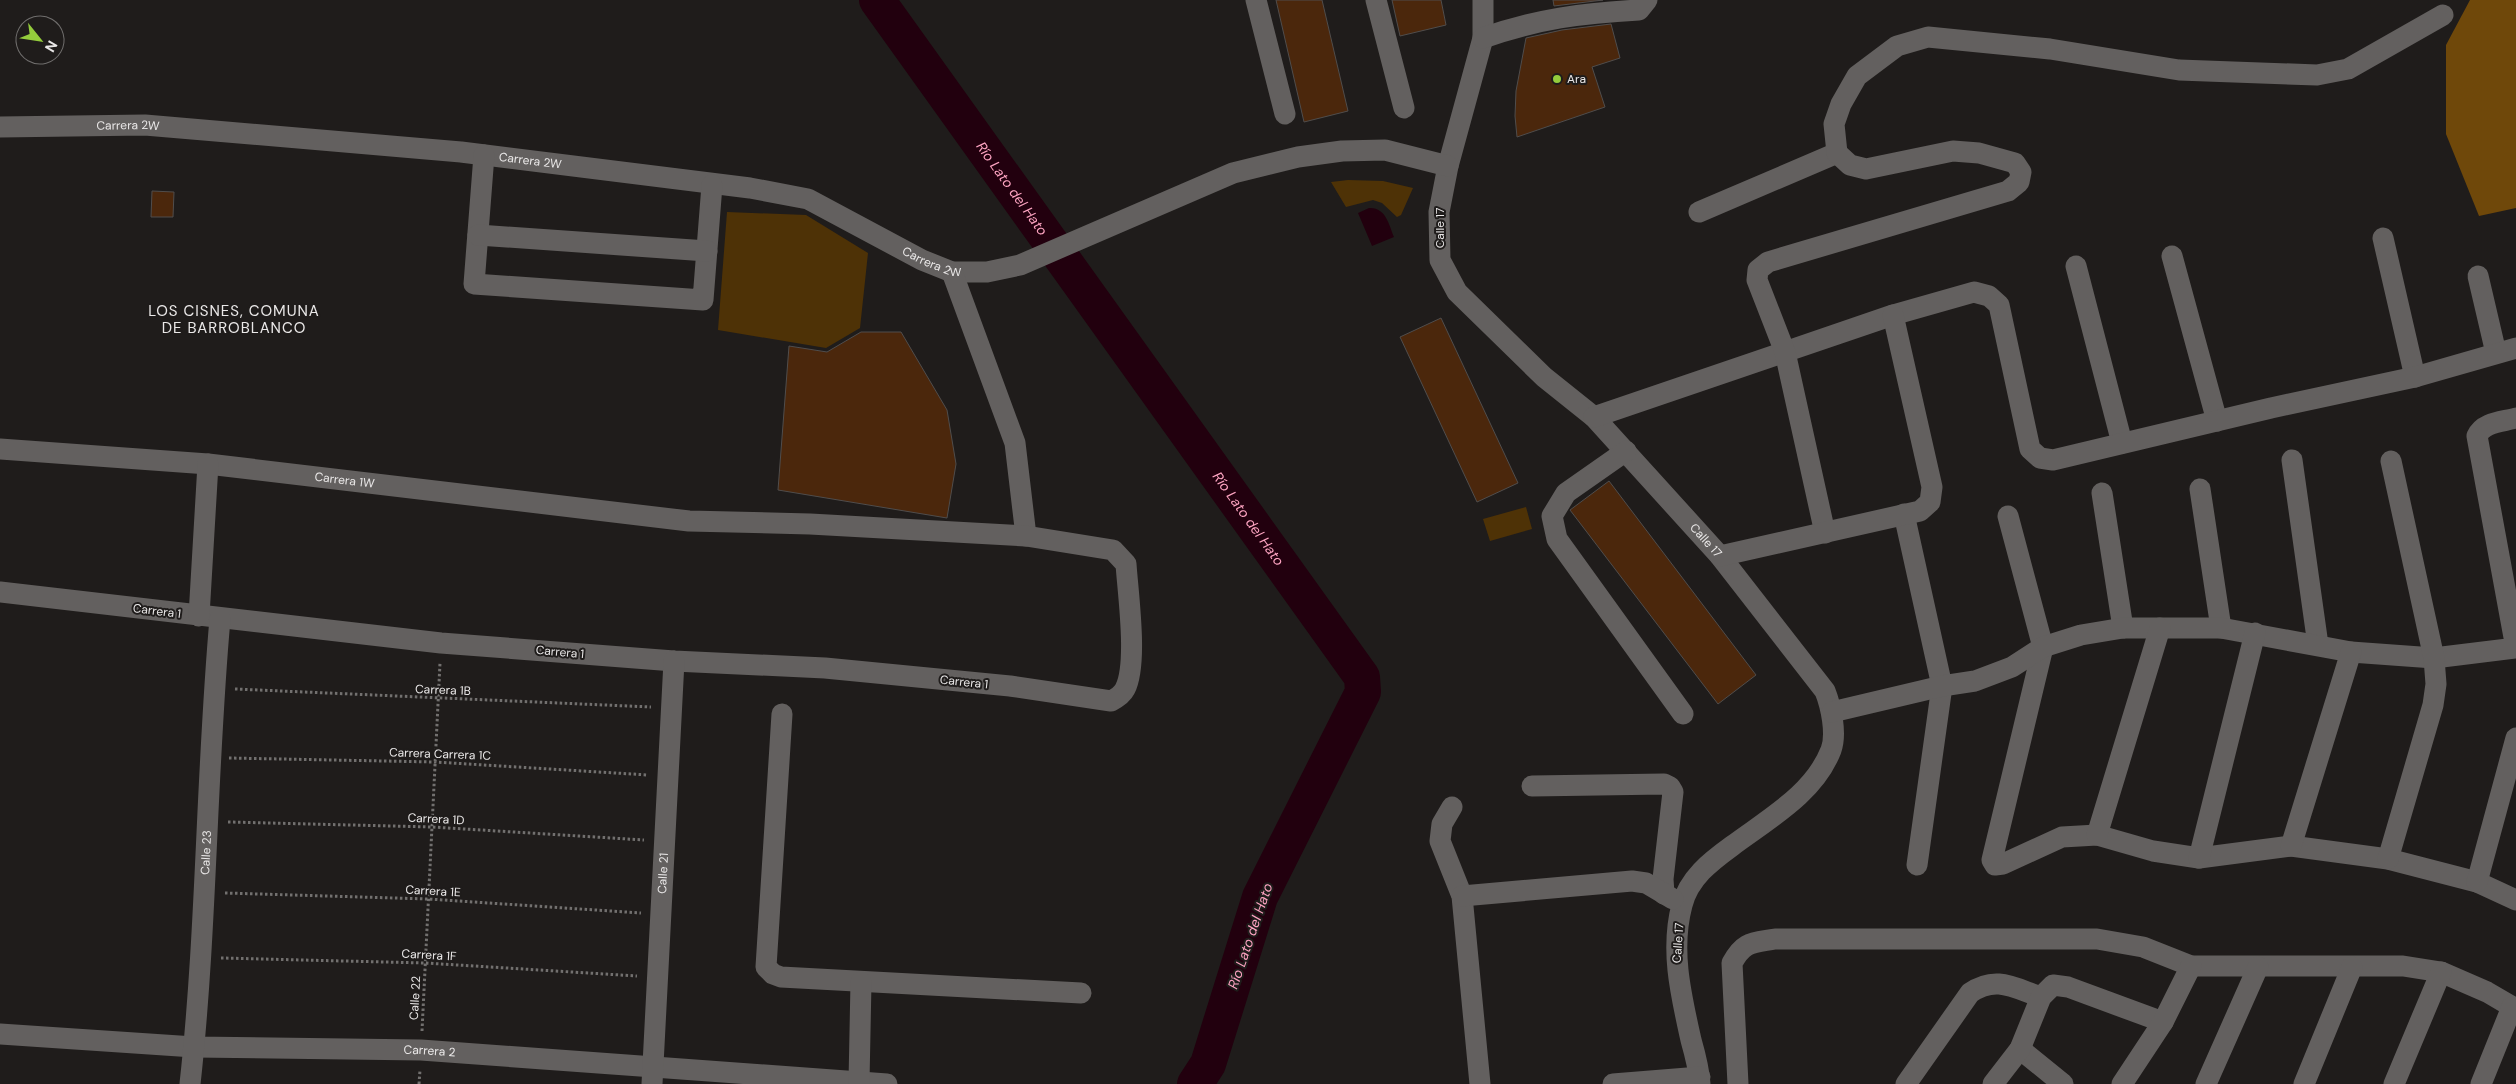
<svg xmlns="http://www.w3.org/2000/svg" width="2516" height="1084" viewBox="0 0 2516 1084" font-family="'DM Sans',sans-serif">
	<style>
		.green { fill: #4e3206 }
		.forest { fill: #6f480a }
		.water { fill: #22000e }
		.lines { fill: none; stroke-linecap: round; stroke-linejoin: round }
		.river { stroke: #22000e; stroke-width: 36 }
		.building { fill: #4b270c; stroke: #504d4c }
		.path { stroke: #72706f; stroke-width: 3; stroke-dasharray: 2.5 2.5; stroke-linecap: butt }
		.minor { stroke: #63605f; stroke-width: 21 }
		.poi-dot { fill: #94cc3c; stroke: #1f1c1b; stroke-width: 2 }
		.labels { text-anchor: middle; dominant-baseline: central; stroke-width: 4; stroke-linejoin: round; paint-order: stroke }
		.poi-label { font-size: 12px; fill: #eae8e8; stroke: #1f1c1b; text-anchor: start }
		.street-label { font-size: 12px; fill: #eae8e8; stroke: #1f1c1b }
		.water-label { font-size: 14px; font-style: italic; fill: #fea4c2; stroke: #1f1c1b }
		.quarter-label { font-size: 15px; letter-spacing: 1px; fill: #eae8e8; stroke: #1f1c1b }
	</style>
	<rect width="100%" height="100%" fill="#1f1c1b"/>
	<!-- green -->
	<path class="green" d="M1348,180l35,1 30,7 -12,27 -4,2 -15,-14 -9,-3 -27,7 -15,-25z
		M727,212l79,3 62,38 -8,75 -34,20 -108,-18z
		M1526,507l6,22 -42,12 -7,-22z"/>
	<!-- forest -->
	<path class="forest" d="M2470,0h46v208l-37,8 -33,-82v-89z"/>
	<!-- water -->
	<path class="water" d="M1369,208c17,-1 20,17 25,29l-22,9 -14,-33z"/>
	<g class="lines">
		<!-- river -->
		<path class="river" id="s1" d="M877,0l485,677 1,15 -103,205 -52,167 -13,20"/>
	</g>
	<!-- building -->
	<path class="building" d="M1276,0h46l26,111 -44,11z
		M1392,0h49l5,25 -46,11z
		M1553,0h50l-49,6z
		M1611,24l9,34 -28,9 13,40 -88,30 -2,-21 1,-25 10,-53 36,-8z
		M152,191l22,1 -1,25h-22z
		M1441,318l77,165 -41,19 -77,-165z
		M861,332h40l46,78 9,54 -9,54 -169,-28 11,-144 38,6z
		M1609,481l147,194 -38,29 -148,-194z"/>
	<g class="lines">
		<!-- path -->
		<path class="path" d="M235,689l416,18
			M229,758l206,4 213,13
			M228,822l204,5 212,13
			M225,893l203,6 213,14
			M221,958l204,5 212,13
			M422,1031l18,-368
			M419,1084l1,-14"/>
		<!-- minor -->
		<g class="minor">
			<path d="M1256,0l29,114"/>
			<path d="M1376,0l28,108"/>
			<path id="s2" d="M1483,0v38l-35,128 -9,46 1,48 17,32 87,85 50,40 126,139 105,135c6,15 12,43 6,59 -17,44 -63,69 -99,96 -22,16 -43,32 -50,59 -12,45 -1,90 9,135 4,14 8,29 9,44"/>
			<path d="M1483,38c54,-19 99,-25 156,-28l8,-10"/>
			<path id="s3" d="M0,127l145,-2 316,27 289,36 58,11 114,61 30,12h35l33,-7 213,-92 65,-16 44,-6 43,-1 63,16"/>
			<path d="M484,155l-10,129 229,16 9,-115"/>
			<path d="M1699,212l138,-59"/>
			<path d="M478,235l229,16"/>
			<path d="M2383,238l32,139"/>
			<path d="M2172,256l45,165"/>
			<path d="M2076,266l46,177"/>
			<path d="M952,272l63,171 11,93"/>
			<path d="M2478,276l18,77"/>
			<path d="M1594,417l299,-102 81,-23 15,4 10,9 31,144 10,9 13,2 218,-52 144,-31 101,-29"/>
			<path id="s4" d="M0,449l208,15 481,57 121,3 216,12 87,14 13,14c2,30 12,100 -1,125 -3,6 -8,9 -14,12l-101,-15 -185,-18 -151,-7 -233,-18 -441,-51"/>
			<path d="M1626,451l-60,42 -14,23 5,23 126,175"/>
			<path d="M2292,460l26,185"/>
			<path d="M2200,489l21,139"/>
			<path d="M2102,493l21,135"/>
			<path d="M1904,514l38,172 -25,179"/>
			<path d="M2008,516l35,131 -51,213 3,5 8,-1 59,-27 35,-2 56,16 46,7 92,-12 97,13 89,23 39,18"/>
			<path d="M1825,533l-40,-181 -28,-72 1,-10 10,-8 240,-71 11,-9 2,-10 -6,-9 -36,-10 -26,-2 -87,18 -16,-4 -13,-12 -3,-29 7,-20 16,-28 40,-30 31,-9 122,12 129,21 138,5 31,-6 95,-54"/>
			<path d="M1720,556l200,-45 10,-9 2,-15 -39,-172"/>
			<path d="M199,616l9,-152"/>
			<path d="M1832,712l110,-26 33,-5 37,-14 31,-20 38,-12 42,-7h98l130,24 83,6 82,-10 -39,-212c6,-14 25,-14 39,-18"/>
			<path d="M782,714l-16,253 7,7 8,3 300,16"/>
			<path d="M1532,786l132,-2 6,3 3,5 -10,87 1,15"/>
			<path d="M1452,807l-10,17 -2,17 22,55 18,188"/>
			<path d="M2097,835l63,-207"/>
			<path d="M2291,846l60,-194"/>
			<path d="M2199,858l56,-225"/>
			<path d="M2388,859l45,-154 3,-21 -2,-26 -43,-197"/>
			<path d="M2477,882l39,-144"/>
			<path d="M1462,896l170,-15 14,2 27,16"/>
			<path id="s5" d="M0,1034l194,13 227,3 466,34"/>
			<path d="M2020,1049l43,35"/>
			<path d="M859,1082l2,-100"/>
			<path id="s6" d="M190,1084c17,-154 16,-310 30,-465"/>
			<path id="s7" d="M652,1084l22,-423"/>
			<path d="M1613,1084l87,-7"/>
			<path d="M1738,1084l-6,-121c12,-22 20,-20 43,-24h322l46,8 48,19h212l38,6 46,20 29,17"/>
			<path d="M1906,1084l64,-91c26,-18 44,-5 71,4"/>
			<path d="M1993,1084l27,-35 21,-52 12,-12 15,2 95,35"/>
			<path d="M2122,1084l41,-62 28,-56"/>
			<path d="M2206,1084l52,-117"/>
			<path d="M2304,1084l48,-117"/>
			<path d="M2394,1084l47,-112"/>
			<path d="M2481,1084l31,-77"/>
		</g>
	</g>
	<!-- markers -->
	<circle class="poi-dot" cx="1557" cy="79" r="5"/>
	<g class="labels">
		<!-- poi labels -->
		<g class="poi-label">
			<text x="1567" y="79">Ara</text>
		</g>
		<!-- street labels -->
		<g class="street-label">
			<text stroke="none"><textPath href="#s3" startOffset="128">Carrera 2W</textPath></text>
			<text stroke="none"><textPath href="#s3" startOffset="532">Carrera 2W</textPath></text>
			<text transform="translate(1440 228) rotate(-90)">Calle 17</text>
			<text stroke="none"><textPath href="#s3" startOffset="952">Carrera 2W</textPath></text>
			<text stroke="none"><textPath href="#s4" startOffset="346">Carrera 1W</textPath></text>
			<text stroke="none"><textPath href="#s2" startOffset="654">Calle 17</textPath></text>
			<text transform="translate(157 611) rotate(7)">Carrera 1</text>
			<text transform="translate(560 652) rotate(5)">Carrera 1</text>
			<text transform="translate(964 682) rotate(6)">Carrera 1</text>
			<text transform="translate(443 690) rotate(2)">Carrera 1B</text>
			<text transform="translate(440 754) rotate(2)">Carrera Carrera 1C</text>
			<text transform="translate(436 819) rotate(3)">Carrera 1D</text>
			<text stroke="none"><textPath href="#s6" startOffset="232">Calle 23</textPath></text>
			<text stroke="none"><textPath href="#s7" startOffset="211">Calle 21</textPath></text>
			<text transform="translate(433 891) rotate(3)">Carrera 1E</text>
			<text transform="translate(1678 943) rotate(-86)">Calle 17</text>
			<text transform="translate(429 955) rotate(3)">Carrera 1F</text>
			<text transform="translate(415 998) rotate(-87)">Calle 22</text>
			<text stroke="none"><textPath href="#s5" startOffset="430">Carrera 2</textPath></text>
		</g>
		<!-- water labels -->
		<g class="water-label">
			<text stroke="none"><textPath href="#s1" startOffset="232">Río Lato del Hato</textPath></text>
			<text stroke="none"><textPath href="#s1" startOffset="638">Río Lato del Hato</textPath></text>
			<text transform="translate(1250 936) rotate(-71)">Río Lato del Hato</text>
		</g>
		<!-- quarter labels -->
		<g class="quarter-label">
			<text x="234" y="311">LOS CISNES, COMUNA<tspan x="234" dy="17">DE BARROBLANCO</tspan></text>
		</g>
	</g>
	<!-- north arrow -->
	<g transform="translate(40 40) rotate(120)"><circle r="24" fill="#1f1c1b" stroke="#706e6d"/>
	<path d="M0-4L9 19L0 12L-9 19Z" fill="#94cc3c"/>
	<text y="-8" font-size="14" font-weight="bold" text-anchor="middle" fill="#eae8e8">N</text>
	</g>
</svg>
